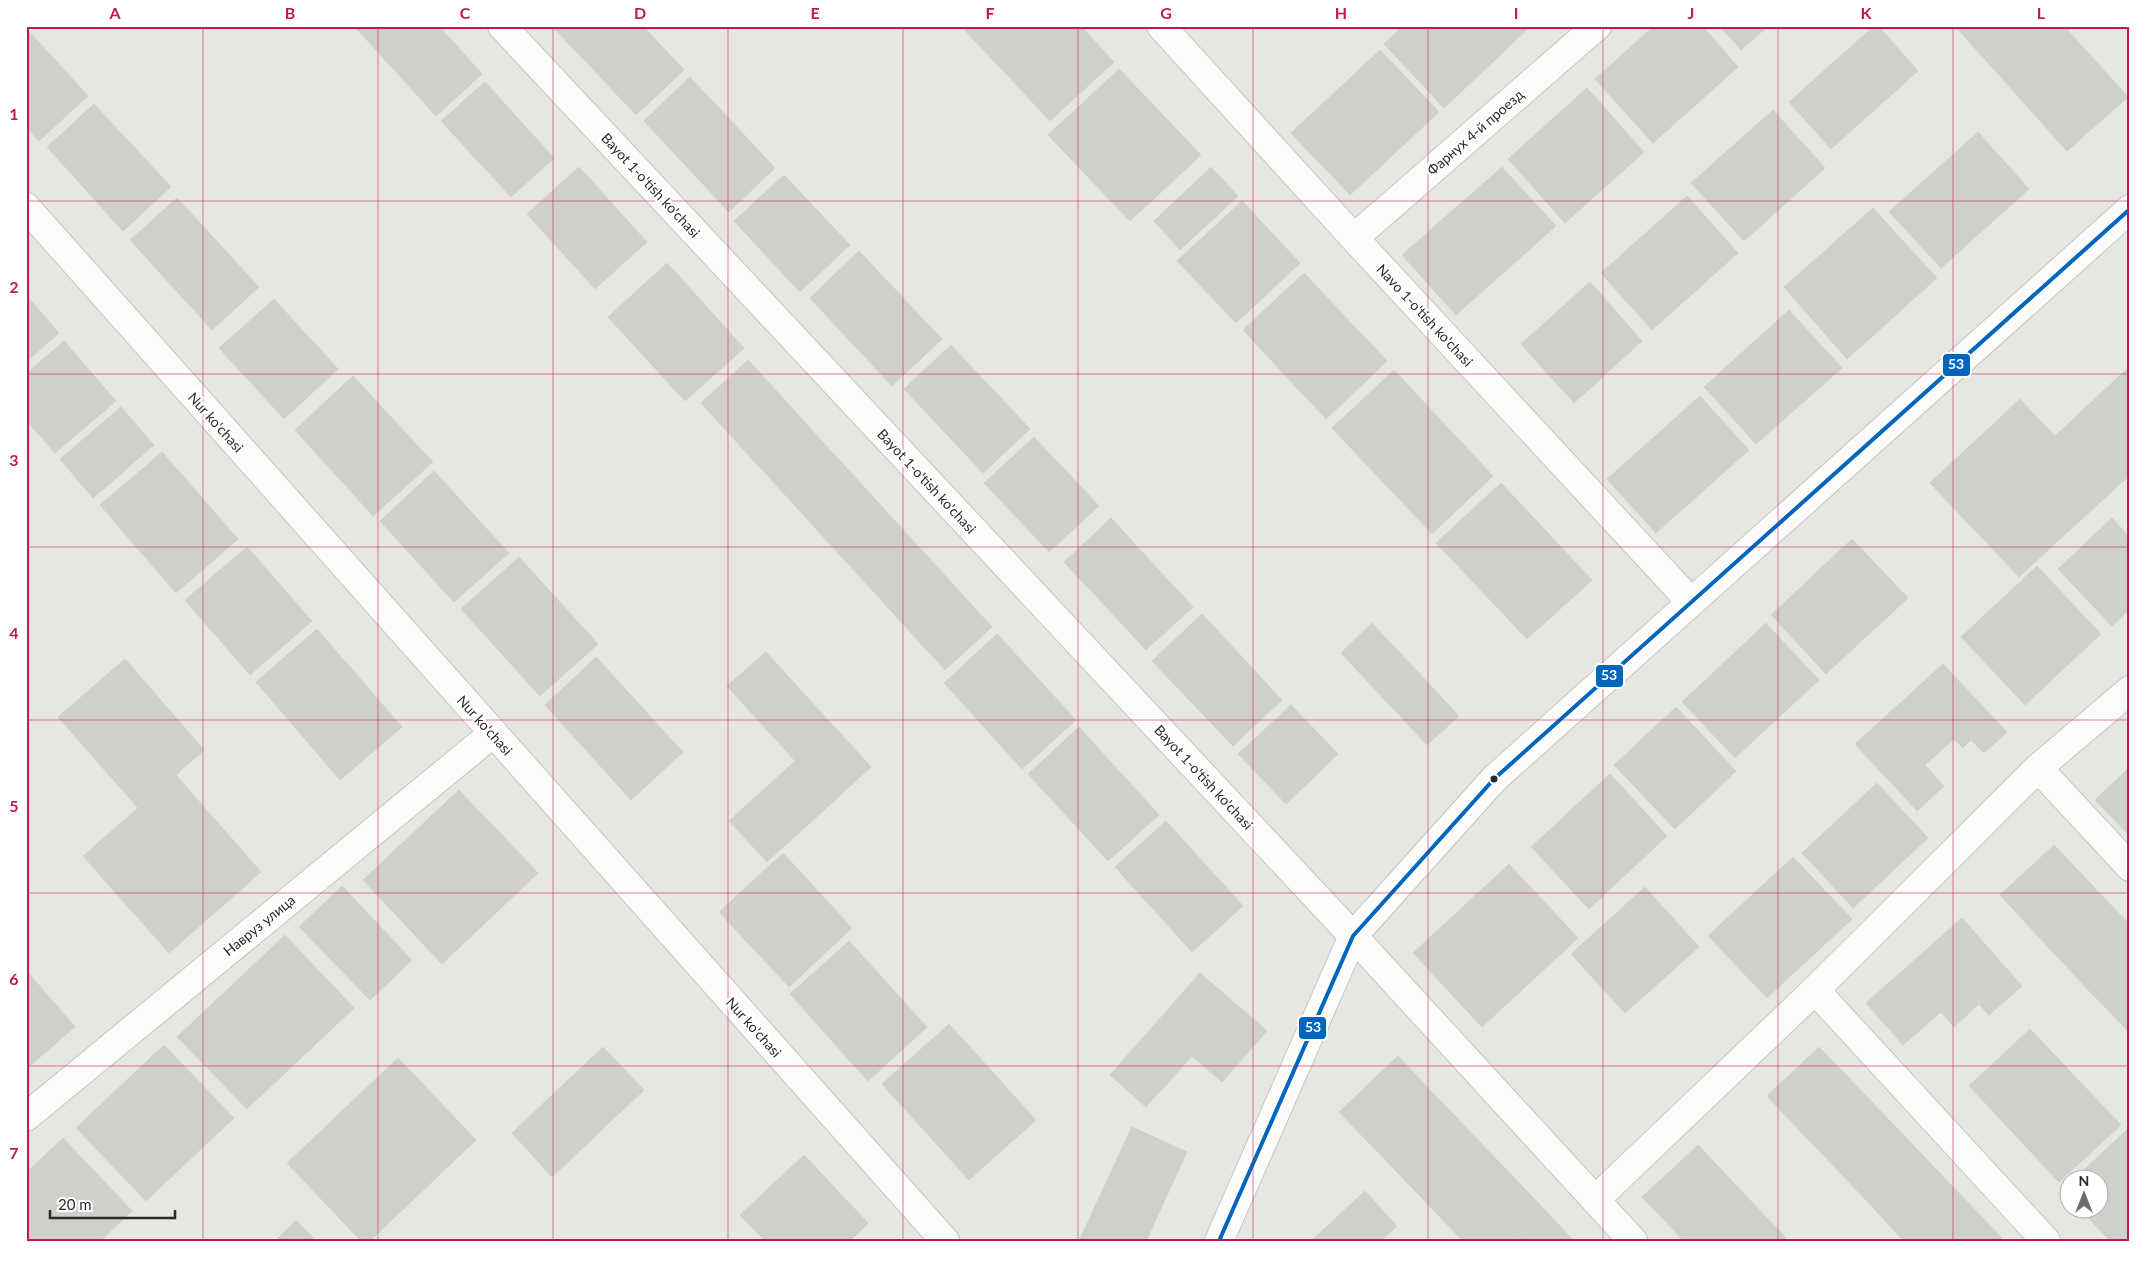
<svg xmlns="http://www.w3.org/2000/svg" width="2156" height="1267" viewBox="0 0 2156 1267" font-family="Lato,sans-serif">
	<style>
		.building { fill: #d1cfcb; stroke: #d3d1cc }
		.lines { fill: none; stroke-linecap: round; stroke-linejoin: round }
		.minor-casing { stroke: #c5c4c4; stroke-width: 30 }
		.minor { stroke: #fcfbfa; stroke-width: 28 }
		.bus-1-casing { stroke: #fff; stroke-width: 8 }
		.bus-1 { stroke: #0065bd; stroke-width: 4 }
		.grid { fill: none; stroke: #c2185b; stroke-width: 1; stroke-opacity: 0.55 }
		.bus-dot { fill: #2a2a2a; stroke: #fff; stroke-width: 2 }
		.labels { text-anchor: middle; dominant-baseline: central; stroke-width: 5; stroke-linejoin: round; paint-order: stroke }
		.street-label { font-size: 14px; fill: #2a2a2a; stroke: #fff }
		.line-badge { stroke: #fff; stroke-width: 2 }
		.badge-label { font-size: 14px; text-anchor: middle; font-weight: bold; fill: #fff }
		.neatline { fill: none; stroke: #c2185b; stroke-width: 2 }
		.grid-label { font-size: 16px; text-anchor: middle; font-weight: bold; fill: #c2185b }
	</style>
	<rect width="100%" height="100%" fill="#e8e6e0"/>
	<!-- building -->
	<path class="building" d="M357,26h82l43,48 -46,42 -80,-88z
		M558,26h85l41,44 -48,45 -81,-86z
		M961,26h120l33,36 -64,59z
		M1403,26h128l-87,82 -60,-64z
		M1654,26h48l36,41 -85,76 -58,-64z
		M1720,26h48l-27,24z
		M1874,26h4l40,45 -87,78 -42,-47z
		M1955,26h109l64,71 -61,54z
		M26,28l62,68 -49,45 -13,-14z
		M1380,50l59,62 -89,83 -59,-62z
		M1119,69l82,86 -71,66 -82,-86z
		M690,77l85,91 -46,44 -85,-91z
		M485,82l69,76 -43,39 -70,-76z
		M1587,88l57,64 -79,71 -57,-64z
		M94,104l77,83 -48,44 -76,-84z
		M1773,110l52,58 -81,73 -53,-58z
		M1978,132l51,57 -88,79 -52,-56z
		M579,167l68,75 -52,47 -68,-75z
		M1211,167l27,29 -58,54 -26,-29z
		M1502,167l54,59 -100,89 -54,-60z
		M784,175l66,70 -50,47 -66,-71z
		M1687,196l51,57 -86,77 -51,-57z
		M177,198l82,89 -47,43 -82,-90z
		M1242,201l58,62 -64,60 -59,-62z
		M1873,208l64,70 -90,81 -63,-72z
		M859,251l83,88 -50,47 -82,-88z
		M667,263l77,85 -59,53 -77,-84z
		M1304,273l83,88 -61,58 -83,-89z
		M1590,282l52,59 -68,62 -53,-59z
		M26,295l33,38 -33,29z
		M274,299l64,70 -54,50 -65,-71z
		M1789,310l53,58 -86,76 -52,-57z
		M64,341l52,60 -61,52 -29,-33v-46z
		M951,345l79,84 -47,44 -79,-84z
		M748,360l244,267 -47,43 -244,-267z
		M2130,366v109l-21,19 -54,-58z
		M1394,370l99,106 -61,58 -100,-106z
		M353,376l80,86 -60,54 -78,-86z
		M1700,396l49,54 -93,83 -49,-54z
		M2020,399l89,95 -90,83 -89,-94z
		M121,407l33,38 -61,53 -33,-39z
		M1034,437l65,69 -50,46 -65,-69z
		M162,452l76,87 -62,54 -76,-88z
		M434,471l75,82 -55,49 -74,-81z
		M1501,483l91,97 -65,59 -91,-96z
		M1111,518l82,89 -47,43 -82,-88z
		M2112,518l18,20v71l-18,17 -54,-57z
		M1852,539l56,59 -82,76 -55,-59z
		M247,547l65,74 -62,54 -65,-75z
		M519,557l79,87 -58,52 -79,-87z
		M2037,566l64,68 -76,71 -64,-68z
		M1202,614l80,86 -49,46 -81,-85z
		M1372,623l87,93 -32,29 -86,-92z
		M1766,623l53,57 -84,78 -53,-56z
		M317,629l85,98 -62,53 -84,-98z
		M997,634l79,86 -54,49 -78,-86z
		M766,652l105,115 -104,95 -38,-41 66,-60 -68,-75z
		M596,657l87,95 -52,48 -86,-95z
		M125,659l79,91 -66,58 -80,-91z
		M1943,664l64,68 -23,21 -13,-13 -8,8 -9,-9 -29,26 19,21 -27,25 -62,-67z
		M1291,705l47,49 -52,50 -48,-50z
		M1676,707l60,64 -61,58 -61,-64z
		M1079,727l80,88 -51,46 -80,-87z
		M2130,767v69l-35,-36z
		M1610,774l57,62 -78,73 -58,-62z
		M176,775l85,97 -92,81 -86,-97z
		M1877,783l51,55 -75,70 -51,-55z
		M459,790l79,83 -96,91 -79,-84z
		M1166,821l77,85 -51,46 -77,-85z
		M2054,845l76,80v32l-39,36 -91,-98z
		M783,853l69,75 -63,59 -70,-75z
		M1793,857l59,62 -85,79 -59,-62z
		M1509,864l69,74 -96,89 -69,-74z
		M342,886l70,74 -42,40 -71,-73z
		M1645,887l54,60 -74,66 -54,-59z
		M1962,918l60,68 -33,29 -10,-11 -25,23 -13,-15 -38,33 -37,-42z
		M285,935l69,73 -107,101 -70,-72z
		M849,941l78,86 -59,54 -78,-87z
		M2130,957v76l-39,-40z
		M26,970l49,57 -49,42z
		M1200,973l67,58 -45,51 -30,-26 -46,51 -36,-32z
		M949,1024l87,96 -67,60 -87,-96z
		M2030,1029l91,96 -62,57 -90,-96z
		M164,1045l70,73 -88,83 -70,-73z
		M603,1047l41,43 -92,87 -40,-44z
		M1819,1047l94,98 -52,50 -94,-99z
		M1398,1056l56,59 -59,55 -56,-58z
		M398,1058l78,82 -106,101h-9l-74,-78z
		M1454,1115l91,95 -33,31h-49l-68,-71z
		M1132,1127l55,25 -41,89h-67z
		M2129,1128l1,113h-20l-29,-31h17v-30h-25z
		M63,1138l69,73 -32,30h-74v-68z
		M1698,1145l88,93 -4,3h-98l-42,-44z
		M1913,1145l89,93 -3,3h-95l-43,-46z
		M804,1155l64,68 -18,18h-85l-25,-26z
		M1365,1191l32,35 -16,15h-70z
		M1545,1210l29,31h-62z
		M296,1220l20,21h-41z"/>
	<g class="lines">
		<!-- minor casing -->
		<g class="minor-casing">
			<path id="minor" d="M502,26l851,910 280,305
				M1161,26l193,212 337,364
				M26,207l919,1034
				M1354,238l243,-212
				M2038,768l92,99
				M1815,990l231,251
				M26,1117l466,-383
				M1595,1200l220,-210 223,-222 92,-78
				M1219,1241l134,-305 141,-157 636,-570"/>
		</g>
		<!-- minor -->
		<use href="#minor" class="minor"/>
		<!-- bus-1 casing -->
		<g class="bus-1-casing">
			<path id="bus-1" d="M1219,1241l134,-305 141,-157 636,-570"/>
		</g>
		<!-- bus-1 -->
		<use href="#bus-1" class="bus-1"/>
	</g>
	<!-- grid -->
	<path class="grid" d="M203,26v1215M378,26v1215M553,26v1215M728,26v1215M903,26v1215M1078,26v1215M1253,26v1215M1428,26v1215M1603,26v1215M1778,26v1215M1953,26v1215M26,201h2104M26,374h2104M26,547h2104M26,720h2104M26,893h2104M26,1066h2104"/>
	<!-- markers -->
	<circle class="bus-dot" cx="1494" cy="779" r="4.5"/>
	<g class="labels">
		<!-- street labels -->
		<g class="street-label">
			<text transform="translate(1475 132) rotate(-41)">Фарнух 4-й проезд</text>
			<text transform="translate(651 185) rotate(47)">Bayot 1-o'tish ko'chasi</text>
			<text transform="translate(1425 315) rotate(47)">Navo 1-o'tish ko'chasi</text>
			<text transform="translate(216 422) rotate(48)">Nur ko'chasi</text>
			<text transform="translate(927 481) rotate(47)">Bayot 1-o'tish ko'chasi</text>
			<text transform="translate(485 725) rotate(48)">Nur ko'chasi</text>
			<text transform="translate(1204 777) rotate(47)">Bayot 1-o'tish ko'chasi</text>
			<text transform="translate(259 925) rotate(-39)">Навруз улица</text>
			<text transform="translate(754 1027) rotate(48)">Nur ko'chasi</text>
		</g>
	</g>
	<g class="line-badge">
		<rect x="1942" y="353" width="29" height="24" rx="5" fill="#0065bd"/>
		<rect x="1595" y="664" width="29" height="24" rx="5" fill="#0065bd"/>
		<rect x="1298" y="1016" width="29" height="24" rx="5" fill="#0065bd"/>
	</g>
	<g class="badge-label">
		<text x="1956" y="369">53</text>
		<text x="1609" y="680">53</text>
		<text x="1313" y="1032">53</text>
	</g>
	<!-- border -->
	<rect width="2156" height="1267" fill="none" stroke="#ffffff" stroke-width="55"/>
	<!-- north arrow -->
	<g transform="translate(2084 1194)"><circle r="24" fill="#ffffff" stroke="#aaaaaa"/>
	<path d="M0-4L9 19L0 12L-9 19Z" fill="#6c6c6a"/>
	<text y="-8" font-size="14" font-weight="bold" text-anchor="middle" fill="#2a2a2a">N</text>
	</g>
	<!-- scale -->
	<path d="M50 1210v8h125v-8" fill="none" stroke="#2a2a2a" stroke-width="2.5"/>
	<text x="58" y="1210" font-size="15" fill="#2a2a2a" stroke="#ffffff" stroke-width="4" paint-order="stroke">20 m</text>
	<rect x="28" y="28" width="2100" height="1212" class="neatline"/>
	<g class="grid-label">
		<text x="115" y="19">A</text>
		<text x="290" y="19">B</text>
		<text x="465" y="19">C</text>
		<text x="640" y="19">D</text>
		<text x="815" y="19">E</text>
		<text x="990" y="19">F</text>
		<text x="1166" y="19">G</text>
		<text x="1341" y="19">H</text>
		<text x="1516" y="19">I</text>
		<text x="1691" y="19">J</text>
		<text x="1866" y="19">K</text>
		<text x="2041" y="19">L</text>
		<text x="14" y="120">1</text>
		<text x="14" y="293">2</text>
		<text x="14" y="466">3</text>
		<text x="14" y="639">4</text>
		<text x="14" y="812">5</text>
		<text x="14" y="985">6</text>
		<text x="14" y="1159">7</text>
	</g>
</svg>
